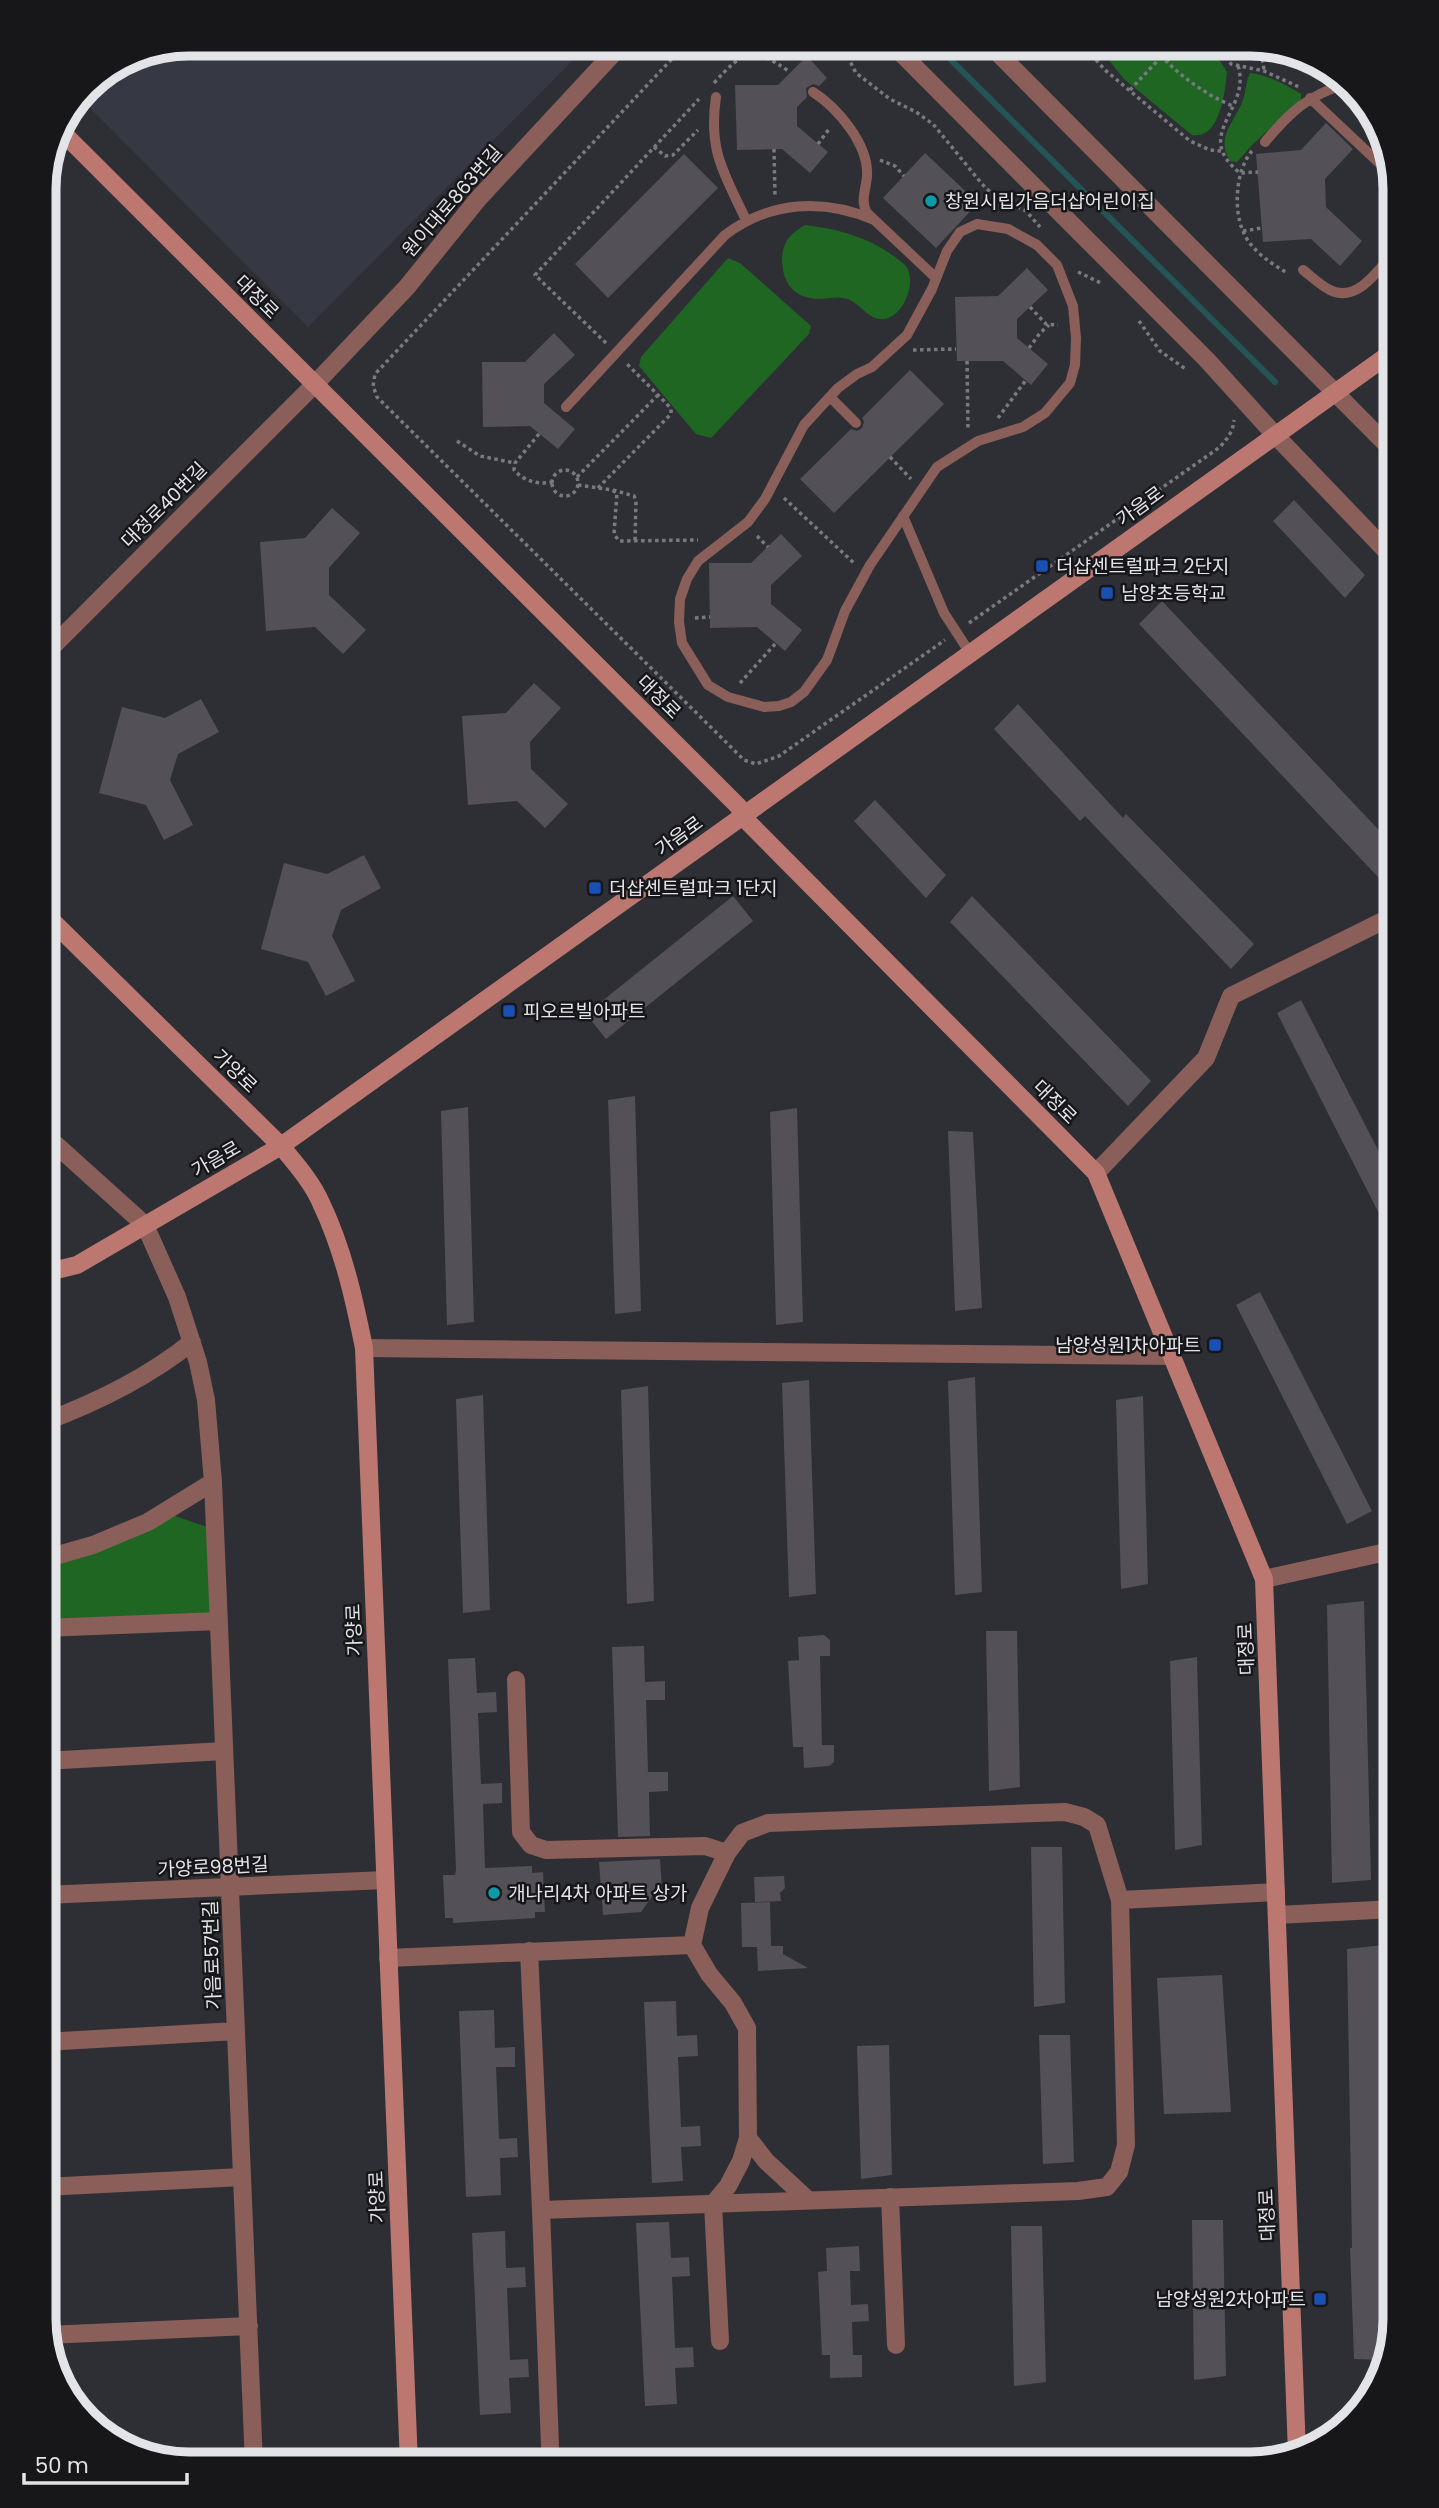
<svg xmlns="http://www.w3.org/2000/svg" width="1439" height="2508" viewBox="0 0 1439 2508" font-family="Poppins,'Noto Sans KR',sans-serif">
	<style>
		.built { fill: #363844 }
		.green { fill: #1f6623 }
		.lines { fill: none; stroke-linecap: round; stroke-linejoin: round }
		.stream { stroke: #255455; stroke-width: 6 }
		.building { fill: #535057 }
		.path { stroke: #797a7f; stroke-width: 3.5; stroke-dasharray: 3.5 3.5; stroke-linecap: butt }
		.lane { stroke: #8a5f59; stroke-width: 10 }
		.street { stroke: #8a5f59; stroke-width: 18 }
		.secondary { stroke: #bc7870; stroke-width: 18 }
		.culture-dot { fill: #0f9aa8; stroke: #17171a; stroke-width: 2.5 }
		.transit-dot { fill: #1a4fb4; stroke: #17171a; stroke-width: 2.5 }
		.labels { text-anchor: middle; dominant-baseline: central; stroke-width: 5; stroke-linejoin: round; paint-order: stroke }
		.street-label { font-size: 19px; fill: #e3e4e8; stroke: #17171a }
		.poi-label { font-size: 19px; fill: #e3e4e8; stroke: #17171a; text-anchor: start }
		.rim { fill: none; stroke: #e3e4e8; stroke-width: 9 }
	</style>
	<rect width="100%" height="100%" fill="#2e2f35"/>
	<!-- built -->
	<path class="built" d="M189,44h366l17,17 -264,266 -229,-230 7,-11 48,-31z"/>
	<!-- green -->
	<path class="green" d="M1096,44h108l12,11 11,17c-2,20 -7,68 -35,63l-68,-56z
		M1250,73c16,1 38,13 51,21v6l-49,45 -15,17 -7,-1c-15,-24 5,-39 13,-61 3,-9 3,-19 7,-27z
		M805,225c33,4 63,12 90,32 4,3 10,7 12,11 11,18 -9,61 -34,49 -8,-4 -14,-12 -21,-16 -15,-8 -27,1 -42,-3 -21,-4 -28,-21 -28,-40 1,-17 9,-25 23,-33z
		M728,258l12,5 71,63 -2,8 -98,104 -15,-4 -57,-68 2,-9z
		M164,1512l51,18 4,91 -175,7v-69z"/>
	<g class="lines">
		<!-- stream -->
		<path class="stream" d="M935,44l340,338"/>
	</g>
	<!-- building -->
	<path class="building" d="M807,56l20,22 -8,8 -6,-2 -7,4 1,9 -10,10v19l31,26 -18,21 -28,-24 -45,1 -2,-65h43z
		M1326,123l27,26 -28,30 1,28 36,34 -22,25 -29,-27 -48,3 -7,-88 45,-4z
		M925,153l53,50 -42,45 -53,-50z
		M684,154l34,34 -110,110 -33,-34z
		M1027,268l21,22 -31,29v19l31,26 -17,21 -28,-24h-46l-2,-64 43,-1z
		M554,333l21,22 -31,29v19l31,26 -17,20 -28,-23 -47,1 -1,-65h43z
		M910,370l34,34 -110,109 -34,-34 51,-50 6,2 5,-3 2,-6 -2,-4z
		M1294,500l71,75 -20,23 -72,-77z
		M332,508l28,25 -31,35v27l37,35 -23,24 -28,-27 -49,4 -6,-89 45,-4z
		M781,534l21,22 -31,29v19l31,26 -17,21 -28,-24 -47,1 -1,-65h42z
		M1162,601l233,246v48l-256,-271z
		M534,683l27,25 -31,34 1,27 37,35 -23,24 -28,-27 -49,4 -6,-89 44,-3z
		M201,699l18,33 -41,22 -8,26 23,45 -29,15 -18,-35 -47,-12 23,-86 43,11z
		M1018,704l105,114 3,-4 128,130 -23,25 -146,-153 -5,5 -86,-92z
		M875,800l71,75 -20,23 -72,-77z
		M364,855l17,33 -40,22 -9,26 23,45 -29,15 -18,-34 -47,-13 23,-86 43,11z
		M733,896l20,25 -147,118 -20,-25z
		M972,896l179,185 -23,25 -178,-184z
		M1301,1000l94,183v62l-118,-232z
		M635,1096l6,215 -26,3 -7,-214z
		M468,1107l6,215 -27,3 -6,-214z
		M797,1108l6,214 -27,3 -6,-213z
		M948,1131l25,1 9,176 -27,3z
		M1260,1292l112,219 -25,13 -111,-219z
		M975,1377l7,215 -27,3 -7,-214z
		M809,1380l7,214 -27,3 -7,-214z
		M648,1386l6,215 -27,3 -6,-214z
		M483,1395l7,215 -27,3 -7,-214z
		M1143,1396l5,188 -27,5 -5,-189z
		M1364,1601l7,279 -39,3 -5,-278z
		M986,1631h31l3,156 -31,4z
		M824,1635l6,5v16h-10l2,89h12v17l-5,4 -25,2 -1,-21h-10l-5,-86 11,-1 -1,-23z
		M644,1646l1,36 20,-1v19h-19l2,72h20v19l-19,1 1,44 -32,1 -6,-190z
		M1197,1657l5,188 -27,5 -5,-189z
		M475,1658l2,35 19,-1 1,20 -19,1 3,71 21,-1v20l-19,1 2,64 47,-2v7l11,-1 2,40h-10v6l-82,5v-5h-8l-2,-43h12l1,-5 -8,-211z
		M1031,1847h31l3,156 -31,4z
		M660,1859l2,31 -6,1 -15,21 -38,3 -4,-53z
		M784,1876l1,12 -5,5 1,8 -26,1 -1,-25z
		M770,1902l1,44h12v8l25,14 -50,3 -1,-24h-15l-1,-44z
		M1383,1945l7,279h-4l5,110 -8,26 -29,-1 -4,-111h2l-5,-299z
		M1222,1975l9,137 -67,2 -7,-136z
		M676,2001l1,35 20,-1 1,21 -20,1 3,70 19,-1 1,20 -20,1 2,34 -31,2 -8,-181z
		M494,2010l1,38 20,-1v20h-19l3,72 18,-1 1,19 -18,1 1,37 -35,2 -7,-186z
		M1039,2035h31l4,127 -31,2z
		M889,2045l3,130 -31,4 -4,-133z
		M1192,2220h31l3,156 -32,4z
		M669,2222l2,36 18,-1 1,19 -18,1 3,71 18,-1 1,20 -19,1 2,36 -32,2 -9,-183z
		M1011,2226h31l4,156 -32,4z
		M505,2231l1,37 19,-1 1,20 -19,1 3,72 18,-1 1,18 -20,1 2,35 -31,2 -8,-182z
		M859,2246l1,25h-10l1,34 17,-1 1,17 -17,1 1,33h9v22l-32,1v-23h-8l-4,-83 9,-1 -1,-23z"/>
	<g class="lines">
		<!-- path -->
		<path class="path" d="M686,44l-311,330 -2,12 4,11 367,363 12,4 23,-8 166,-116
			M841,44l15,29 34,26 26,13 17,12 49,60 9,9 35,18 14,16
			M1082,44l23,26 85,71 20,9 11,1
			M1152,44c17,25 53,51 81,62
			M1220,44l6,14 5,6 33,7 35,16
			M1248,44c12,7 15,14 16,27
			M1167,61l17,-17
			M1238,66c14,44 -47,68 2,107l18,-1
			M714,83c30,-33 38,-37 76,-11
			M1130,90l32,-34
			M818,144l11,-15
			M654,147l11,9 8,-1 25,-25
			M774,149l1,47
			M1252,151c-16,18 -19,58 -9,80 7,19 28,32 44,42
			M880,160l15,6 9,10
			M1243,231l19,-3
			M1078,272l25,12
			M1030,307l16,17 12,1
			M1139,321l21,30 27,19
			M606,343l-71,-68 164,-176
			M1029,348l11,-15 9,-8
			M913,350l43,-1
			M967,361l1,68
			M998,418l28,-38
			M539,434l-24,29 -1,7c10,11 23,15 38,12
			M457,441l23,15 35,7
			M890,457l21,22
			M552 483a13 13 0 1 1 26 0a13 13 0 1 1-26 0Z
			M577,477l81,-82
			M578,485l34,5 5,3 -3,41 5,7 79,-1
			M598,488l73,-74v-5l-5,-6 -40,-40
			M613,490l21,6 2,4 -1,41
			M784,498l71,66
			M757,536l11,11
			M695,618l15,-1
			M969,623l251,-176c7,-8 13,-15 14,-27
			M740,683l36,-40"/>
		<!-- lane -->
		<path class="lane" d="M813,92c25,16 56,53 54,84 -1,14 -7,25 0,37l69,65
			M716,97c-8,54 8,76 30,123
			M1310,98l82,77
			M1265,142c25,-30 42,-46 80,-58
			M977,224l31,5 29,16 20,20 16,41 3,32 -1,27 -5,18 -25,30 -22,14 -45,14 -41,26 -67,98 -25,46 -18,49 -23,32 -13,10 -12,4 -15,1 -36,-10 -20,-12 -26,-42 -3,-21 1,-23 7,-20 11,-18 50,-39 17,-23 39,-74 34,-37 19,-14 15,-7 35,-32 25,-46 15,-38 13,-19z
			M1303,270c8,6 17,15 27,20 27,14 49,-21 65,-39
			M830,397l26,26
			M566,407l159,-172c45,-34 99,-37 149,-15
			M903,516l41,97 26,40"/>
		<!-- street -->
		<path class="street" d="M892,44l315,316 68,75 120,125
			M989,44l406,409
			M44,655l270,-270 93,-98 71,-88 144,-155
			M44,1134l101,91 32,72 21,65 8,38 7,82 41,982
			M1096,1173l110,-115 25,-62 164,-81
			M364,1348l808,8
			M44,1422c54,-20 103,-44 148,-80
			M44,1559l49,-14 55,-23 65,-40
			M1264,1579l131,-29
			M44,1628l175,-7
			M516,1680l5,152 10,13 15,5 159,-4 22,7
			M44,1761l180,-10
			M44,1895l341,-15
			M1277,1915l118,-6
			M529,1951l12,259 537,-19 29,-4 12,-15 7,-27 -6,-245
			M388,1958l304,-13
			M44,2042l192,-11
			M748,2138l18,23 42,39
			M44,2187l198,-10
			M890,2197l6,148
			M541,2210l9,236
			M47,2335l202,-9
			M720,2341l-7,-137 15,-18 13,-25 7,-23 -1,-110 -14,-25 -24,-29 -17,-29 8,-37 27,-55 15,-20 26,-10 297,-11 19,5 13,8 23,75 156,-8
			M310,2464l98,-5"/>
		<!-- secondary -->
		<path class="secondary" d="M58,128l681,679 3,9 354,357 168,406 33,874
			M44,913l237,233c14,17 31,36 40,57 22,46 33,95 43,145l45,1116
			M44,1273l33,-8 204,-119 1114,-796"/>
	</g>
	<!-- markers -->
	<g class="culture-dot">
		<circle cx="931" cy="201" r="7"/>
		<circle cx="494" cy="1893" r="7"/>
	</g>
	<g class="transit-dot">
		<rect x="1035" y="559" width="14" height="14" rx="3.5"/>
		<rect x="1100" y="586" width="14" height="14" rx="3.5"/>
		<rect x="588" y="881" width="14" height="14" rx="3.5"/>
		<rect x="502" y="1004" width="14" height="14" rx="3.5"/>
		<rect x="1208" y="1338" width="14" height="14" rx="3.5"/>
		<rect x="1313" y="2292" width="14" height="14" rx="3.5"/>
	</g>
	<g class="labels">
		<!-- street labels -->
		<g class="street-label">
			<text transform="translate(452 201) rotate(-49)">원이대로863번길</text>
			<text transform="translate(257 297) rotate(45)">대정로</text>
			<text transform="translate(164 505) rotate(-45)">대정로40번길</text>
			<text transform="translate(1140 506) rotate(-36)">가음로</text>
			<text transform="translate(659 697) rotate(45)">대정로</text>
			<text transform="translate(679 836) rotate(-36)">가음로</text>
			<text transform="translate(235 1071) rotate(44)">가양로</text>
			<text transform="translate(1055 1102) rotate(45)">대정로</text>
			<text transform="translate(216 1159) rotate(-30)">가음로</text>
			<text transform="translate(354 1630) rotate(-92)">가양로</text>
			<text transform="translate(1246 1649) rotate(-92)">대정로</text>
			<text transform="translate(213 1867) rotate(-3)">가양로98번길</text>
			<text transform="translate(212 1955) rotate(-92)">가음로57번길</text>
			<text transform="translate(377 2197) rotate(-92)">가양로</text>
			<text transform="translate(1267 2215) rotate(-92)">대정로</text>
		</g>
		<!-- poi labels -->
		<g class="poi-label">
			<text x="945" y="201">창원시립가음더샵어린이집</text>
			<text x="1056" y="566">더샵센트럴파크 2단지</text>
			<text x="1121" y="593">남양초등학교</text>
			<text x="609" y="888">더샵센트럴파크 1단지</text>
			<text x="523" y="1011">피오르빌아파트</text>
			<text x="1201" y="1345" text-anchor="end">남양성원1차아파트</text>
			<text x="508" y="1893">개나리4차 아파트 상가</text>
			<text x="1306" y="2299" text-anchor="end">남양성원2차아파트</text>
		</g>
	</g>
	<!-- crop -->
	<path d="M0 0H1439V2508H0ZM189 56H1250A133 133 0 0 1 1383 189V2319A133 133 0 0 1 1250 2452H189A133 133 0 0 1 56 2319V189A133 133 0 0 1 189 56Z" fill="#17171a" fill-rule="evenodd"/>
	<path class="rim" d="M189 56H1250A133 133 0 0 1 1383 189V2319A133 133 0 0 1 1250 2452H189A133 133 0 0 1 56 2319V189A133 133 0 0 1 189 56Z"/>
	<!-- scale -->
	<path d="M24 2473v10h163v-10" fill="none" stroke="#e3e4e8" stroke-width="3.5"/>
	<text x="35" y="2473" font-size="21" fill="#e3e4e8" stroke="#17171a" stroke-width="5" paint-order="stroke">50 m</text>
</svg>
